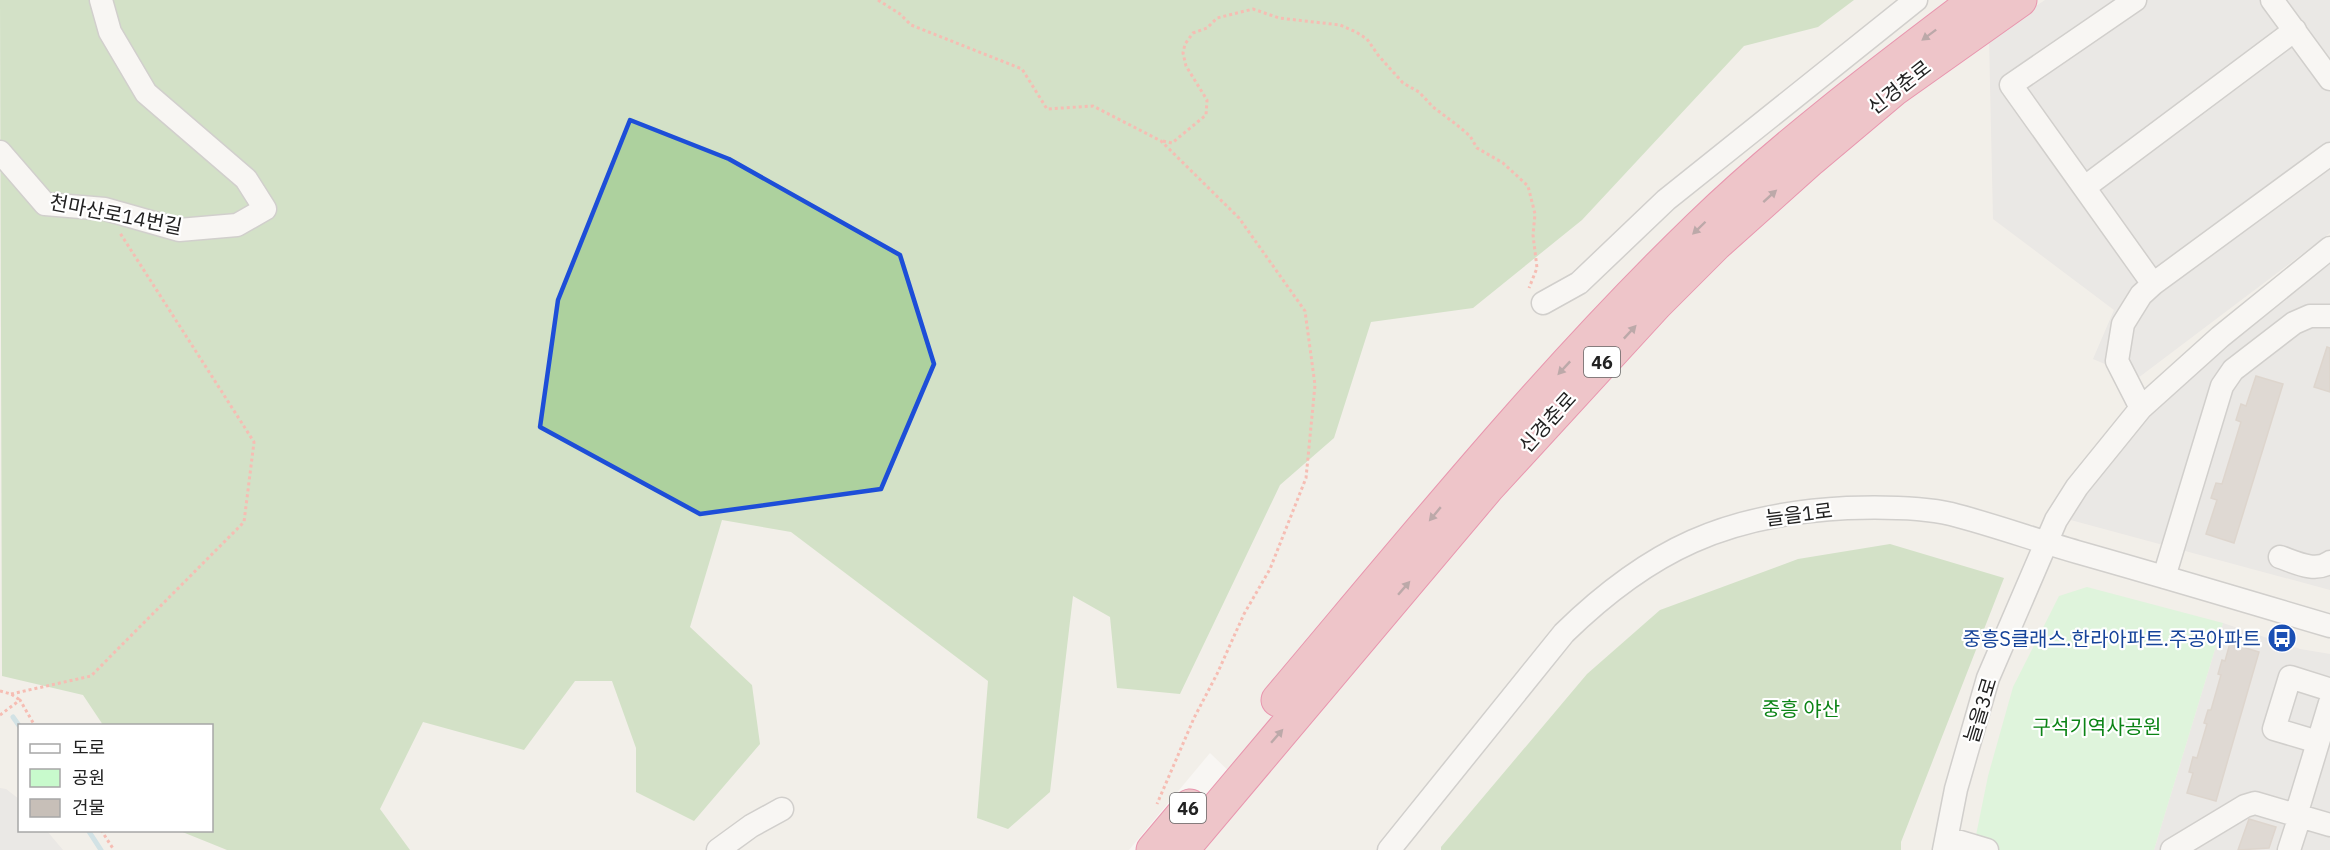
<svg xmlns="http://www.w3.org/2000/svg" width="2330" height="850" viewBox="0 0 2330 850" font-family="'IBM Plex Sans','Noto Sans KR',sans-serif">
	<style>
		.residential { fill: #e0dfdf }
		.forest { fill: #add19e }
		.park { fill: #c8facc }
		.pier { fill: #fff }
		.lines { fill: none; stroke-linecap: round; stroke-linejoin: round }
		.stream { stroke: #aad3df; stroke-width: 5 }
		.building { fill: #c7bfb8; stroke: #c4b6ab; stroke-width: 1.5 }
		.minor-casing { stroke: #a9a9a9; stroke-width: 25 }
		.highway-casing { stroke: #dc2a67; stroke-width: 35 }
		.path { stroke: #fa8072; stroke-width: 3; stroke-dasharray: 3 3; stroke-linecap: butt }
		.minor { stroke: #fff; stroke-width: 22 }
		.highway { stroke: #e892a2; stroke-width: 33 }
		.oneway { fill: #7b545c }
		.marked { fill: none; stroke: #1d4ed8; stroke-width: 4.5; stroke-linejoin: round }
		.labels { text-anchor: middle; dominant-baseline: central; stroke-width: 4.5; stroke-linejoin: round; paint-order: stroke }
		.shield { fill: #fff; stroke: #646464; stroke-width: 1.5 }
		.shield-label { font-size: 18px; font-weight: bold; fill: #222 }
		.street-label { font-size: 20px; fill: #222; stroke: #fff }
		.transit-label { font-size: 20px; fill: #164399; stroke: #fff; text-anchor: end }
		.park-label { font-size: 20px; fill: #0c8416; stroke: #fff }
	</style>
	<rect width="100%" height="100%" fill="#f2efe9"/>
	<!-- residential -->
	<path class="residential" d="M2045,0h285v233l-192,145 -45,-19 21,-49 -121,-91 -4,-181z
		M2330,258v332l-263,-71 80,-107z
		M2223,623l77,26 30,5v196h-176z
		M0,788l6,1 13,10 1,31 27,1 16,19h-63z"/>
	<!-- forest -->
	<path class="forest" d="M0,0h1854l-36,27 -74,19 -162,174 -109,88 -102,14 -37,116 -54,47 -100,209 -63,-6 -7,-71 -37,-21 -23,196 -42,37 -31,-11 11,-137 -197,-149 -69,-12 -32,107 62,58 8,59 -66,77 -58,-29v-44l-24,-67h-37l-51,69 -101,-28 -43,87 30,41h-183l-47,-19 32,-1v-104l-109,-1 -20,-30 -81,-19z
		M1890,544l114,34 -103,264v8h-460v-3l146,-173 73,-64 138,-51z"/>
	<!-- park -->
	<path class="park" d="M2087,587l136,36 -69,227h-181l15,-74 25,-89 46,-91z"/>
	<!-- pier -->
	<path class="pier" d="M1210,753l29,28 -43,69h-67z"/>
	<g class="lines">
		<!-- stream -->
		<path class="stream" d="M13,717l7,10
			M88,830l13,20"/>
	</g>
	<!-- building -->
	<path class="building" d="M2327,347l3,1v44l-16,-5z
		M2256,376l27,8 -49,159 -28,-9 11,-34 -6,-2 5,-15 6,1 19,-62 -5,-2 5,-16 5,2z
		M2230,643l29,9 -43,149 -29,-8 6,-20 -4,-1 4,-15 4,1 10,-34 -3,-1 4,-13h3l10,-35 -3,-1 4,-14 3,1z
		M2249,819l27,8 -7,21 -31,2z"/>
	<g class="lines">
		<!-- minor casing -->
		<g class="minor-casing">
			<path id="minor" d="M2135,0l-124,85 142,199
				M2272,0l58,79
				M0,152l45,52 60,5 74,21 58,-5 28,-16 -19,-30 -100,-86 -36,-61 -9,-32
				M2085,187l210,-157
				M1543,303l36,-20 87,-83 250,-200
				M2141,408l-24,-47 6,-37 18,-29 12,-11 177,-130
				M2280,557c15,5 35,16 50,5
				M2164,577l58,-191 11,-16 61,-47 16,-7h20
				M2318,742l-44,-13 16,-52 38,12 2,3
				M2296,815l34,-112
				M1947,838l40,12
				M718,850l33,-24 31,-17
				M1389,850l175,-217c86,-84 163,-119 283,-125 32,-1 74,-1 104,6 43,11 84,26 126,38 85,24 169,49 253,74
				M1944,850l12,-61 32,-111 68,-158 21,-33 64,-79 79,-71 110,-89
				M2172,850l73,-44 10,-3 75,22
				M2289,850l11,-34"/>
		</g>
		<!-- highway casing -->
		<g class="highway-casing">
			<path id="highway" d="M1278,700c136,-161 269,-326 421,-473 86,-83 182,-155 277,-227
				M1153,850l37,-44
				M1182,850l306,-363 168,-183 60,-60 95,-85 82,-69 127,-90"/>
		</g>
		<!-- path -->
		<path class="path" d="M878,0l22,14 11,11 111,44 25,40 46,-3 68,35 78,77 66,93 10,74 -9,93 -36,91 -26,45 -27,60 -23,44 -37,86
			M1163,141l9,2 34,-28 1,-15 -21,-34 -3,-13 2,-9 8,-11 14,-5 10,-10 36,-9 26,9 61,7 16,7 11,7 11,16 25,28 16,9 14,15 24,18 13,11 7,12 26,15 25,23 7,28 -2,21 4,33 -8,20
			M0,691l11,3 9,6
			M11,694l80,-18 153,-154 10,-80 -134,-209
			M0,715l20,-15 15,26
			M101,830l13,20"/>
		<!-- minor -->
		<use href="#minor" class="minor"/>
		<!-- highway -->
		<use href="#highway" class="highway"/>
	</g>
	<!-- one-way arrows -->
	<defs><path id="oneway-solid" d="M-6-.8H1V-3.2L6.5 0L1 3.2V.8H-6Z" transform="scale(1.5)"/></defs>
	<g class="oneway">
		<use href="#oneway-solid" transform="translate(1929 35) rotate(143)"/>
		<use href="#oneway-solid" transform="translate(1770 196) rotate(-42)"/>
		<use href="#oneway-solid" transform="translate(1699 228) rotate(136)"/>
		<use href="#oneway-solid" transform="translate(1630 332) rotate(-47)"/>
		<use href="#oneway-solid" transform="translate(1564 368) rotate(133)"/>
		<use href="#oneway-solid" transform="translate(1435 514) rotate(130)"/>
		<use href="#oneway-solid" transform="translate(1404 588) rotate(-49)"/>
		<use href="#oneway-solid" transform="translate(1277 736) rotate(-49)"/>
	</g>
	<!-- marked area -->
	<path d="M0 0H2330V850H0ZM630,120l99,39 171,96 34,109 -53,125 -181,25 -160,-87 18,-127z" fill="#f2efe9" fill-opacity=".55" fill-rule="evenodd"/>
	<path class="marked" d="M630,120l99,39 171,96 34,109 -53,125 -181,25 -160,-87 18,-127z"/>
	<!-- icons -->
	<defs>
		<g id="bus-disc" transform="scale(1.5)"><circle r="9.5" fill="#1a4fb4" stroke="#fff"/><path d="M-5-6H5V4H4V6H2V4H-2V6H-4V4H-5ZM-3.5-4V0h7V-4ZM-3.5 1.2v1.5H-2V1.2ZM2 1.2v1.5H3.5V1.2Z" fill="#fff"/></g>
	</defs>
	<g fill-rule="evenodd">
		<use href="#bus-disc" x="2282" y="638"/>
	</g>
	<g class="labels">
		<!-- shield labels -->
		<g class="shield">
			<rect x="1584" y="347" width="36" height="30" rx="4.5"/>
			<rect x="1170" y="793" width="36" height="30" rx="4.5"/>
		</g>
		<g class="shield-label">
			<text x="1602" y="362">46</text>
			<text x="1188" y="808">46</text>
		</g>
		<!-- street labels -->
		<g class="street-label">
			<text transform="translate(1899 87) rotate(-38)">신경춘로</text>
			<text transform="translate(116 214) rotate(11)">천마산로14번길</text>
			<text transform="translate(1547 422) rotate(-48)">신경춘로</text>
			<text transform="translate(1799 514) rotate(-7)">늘을1로</text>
			<text transform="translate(1980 710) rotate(-73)">늘을3로</text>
		</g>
		<!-- transit labels -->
		<g class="transit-label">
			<text x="2261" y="638">중흥S클래스.한라아파트.주공아파트</text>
		</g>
		<!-- park labels -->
		<g class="park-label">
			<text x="1801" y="708">중흥 야산</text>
			<text x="2097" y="726">구석기역사공원</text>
		</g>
	</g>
	<!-- legend -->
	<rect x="18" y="724" width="195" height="108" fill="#ffffff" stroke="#a7a7a7" stroke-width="1.5"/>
	<rect x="30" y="744" width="30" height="9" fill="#ffffff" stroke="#a7a7a7" stroke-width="1.5"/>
	<text x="72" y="754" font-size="18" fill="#222222">도로</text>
	<rect x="30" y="769" width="30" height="18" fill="#c8facc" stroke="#a7a7a7" stroke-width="1.5"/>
	<text x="72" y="784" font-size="18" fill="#222222">공원</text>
	<rect x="30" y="799" width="30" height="18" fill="#c7bfb8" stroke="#a7a7a7" stroke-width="1.5"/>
	<text x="72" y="814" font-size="18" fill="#222222">건물</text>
</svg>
